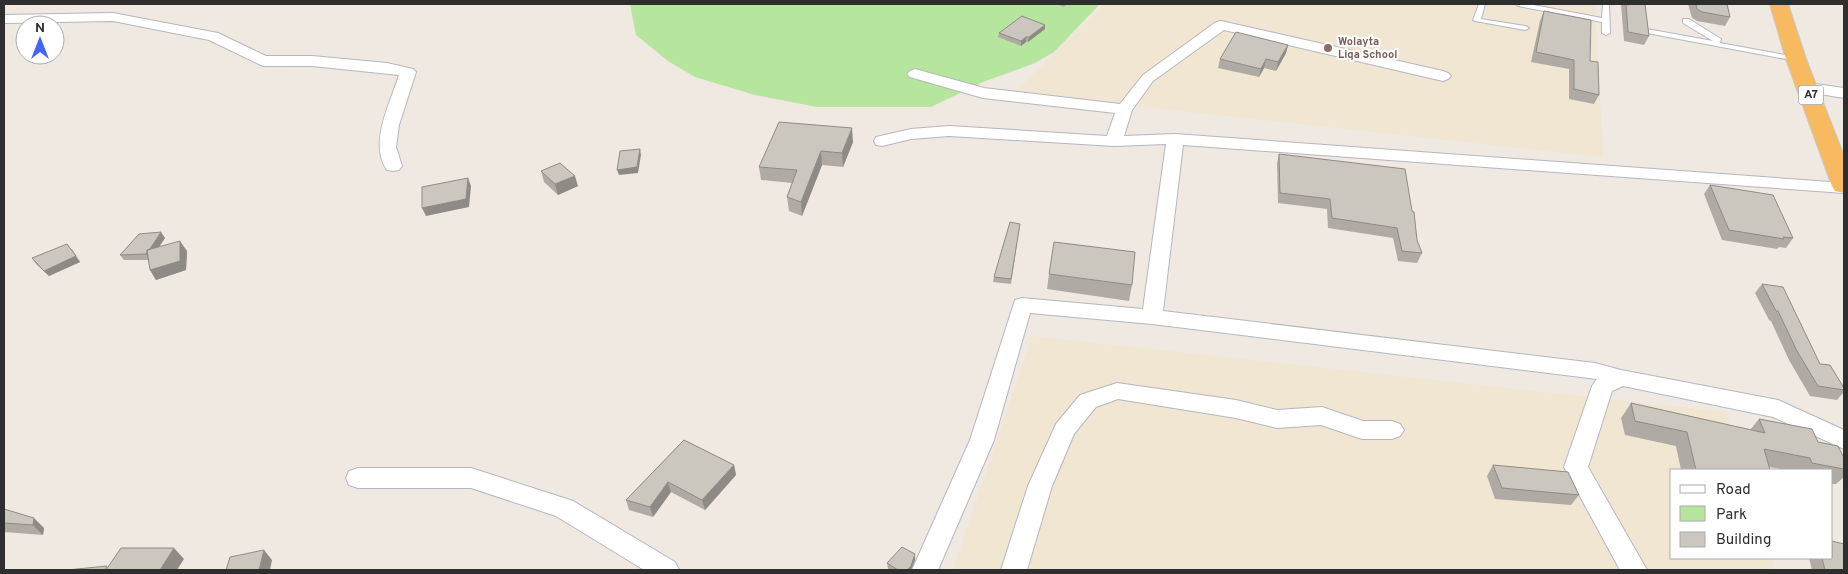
<svg xmlns="http://www.w3.org/2000/svg" width="1848" height="574" viewBox="0 0 1848 574" font-family="Overpass,sans-serif">
	<style>
		.education { fill: #f0e6d1 }
		.green { fill: #b6e59e }
		.lines { fill: none; stroke-linecap: round; stroke-linejoin: round }
		.service-casing { stroke: #b4b7c1; stroke-width: 2 }
		.minor-casing { stroke: #b4b7c1; stroke-width: 2 }
		.trunk-casing { stroke: #c9c9c9; stroke-width: 2 }
		.service { fill: #fff; fill-rule: evenodd }
		.minor { fill: #fff; fill-rule: evenodd }
		.trunk { fill: #f8ba60; fill-rule: evenodd }
		.wall { fill: #afaba4 }
		.shaded-wall { fill: #8e8b86 }
		.building { fill: #cbc7bf; stroke: #8e8b86 }
		.education-dot { fill: #8d6e63; stroke: #fff; stroke-width: 2 }
		.labels { text-anchor: middle; dominant-baseline: central; stroke-width: 4; stroke-linejoin: round; paint-order: stroke }
		.far-education-label { font-size: 11px; font-weight: bold; fill: #785e54; stroke: #fff; text-anchor: start }
		.shield { fill: #fff; stroke: #6d6d6d; stroke-width: 1 }
		.shield-label { font-size: 12px; font-weight: bold; fill: #2e2e2e }
	</style>
	<rect width="100%" height="100%" fill="#efe9e1"/>
	<!-- education -->
	<path class="education" d="M1104,4h491l8,153 -589,-64z
		M1032,336l695,76 17,58h-72v88h99l4,12h-822z"/>
	<!-- green -->
	<path class="green" d="M630,4h470l-46,48 -19,11 -52,19 -52,25h-114l-62,-12 -60,-18 -27,-16 -32,-26z"/>
	<g class="lines">
		<!-- service casing -->
		<g class="service-casing">
			<path id="service" d="M1479,4h6l-4,15 44,7 4,2 -4,2 -50,-9 -2,-1z
				M1515,4h13l74,14 1,-14h6l1,29 -4,2 -4,-2v-11l-84,-16z
				M1683,19h6l32,20 -1,4 76,14 4,2 -4,2 -149,-28 -4,-2 4,-2 66,12 -30,-18z"/>
		</g>
		<!-- minor casing -->
		<g class="minor-casing">
			<path id="minor" d="M113,13l105,20 48,23h46l75,7 26,6 3,3 -17,53 -3,22 6,19 -3,4 -6,1 -6,-1c-19,-27 4,-68 12,-95l-87,-9h-49l-54,-26 -96,-19 -109,2v-8z
				M1221,21l222,50 5,2 3,3 -3,3 -5,2 -219,-51 -71,51 -21,29 -8,26 51,-2 669,49v10l-661,-48 -20,166 432,52 26,7 157,30 66,30v19l-71,-32 -150,-31 -11,5 -24,76 59,103h-27l-56,-103 28,-81 5,-7 -445,-55 -122,-11 -36,127 -56,130h-26l58,-130 45,-140 7,-2 121,11 23,-165 -52,2 -165,-10 -38,3 -29,7 -6,-1 -2,-4 2,-4 35,-8 38,-3 158,10 8,-23 -132,-15 -73,-21 -3,-3 3,-3 5,-2 69,19 136,16 23,-29 73,-53z
				M1808,83l36,5v10l-42,-7 -2,-3 2,-3z
				M1117,383l119,17 41,10 45,-3 41,14h29l8,3 4,6 -4,6 -8,3h-30l-41,-14 -44,3 -41,-10 -118,-19 -22,8 -22,27 -22,52 -25,84h-26l27,-84 28,-62 24,-29z
				M358,468h113l93,30 9,3 102,61 4,8h-35l-88,-54 -85,-28h-113l-9,-3 -3,-7 3,-7z"/>
		</g>
		<!-- trunk casing -->
		<g class="trunk-casing">
			<path id="trunk" d="M1770,4h18l18,55 38,97v37l-9,-2 -3,-5 -46,-127z"/>
		</g>
		<!-- service -->
		<use href="#service" class="service"/>
		<!-- minor -->
		<use href="#minor" class="minor"/>
		<!-- trunk -->
		<use href="#trunk" class="trunk"/>
	</g>
	<!-- wall -->
	<path class="wall" d="M1056,4h11l-3,3z
		M1621,4h24l4,32 -5,9 -20,-4z
		M1688,4h39l3,13 -5,9 -28,-5 -5,-3z
		M1544,11l46,50 9,34 -5,9 -25,-5v-30l-38,-7 9,-41z
		M1045,25v4l-17,13h-2l-5,4 -23,-9 1,-4z
		M1288,45l-2,8 -10,18 -12,-3 -5,9 -41,-9 2,-9z
		M853,142l-10,25 -21,-2 -20,51 -13,-5 -2,-14 5,-14 -31,-3 -2,-13z
		M1279,154l138,86 5,13 -5,10 -19,-2 -5,-23 -65,-10 -1,-19 -49,-6 -1,-40z
		M541,171l37,15 -20,9 -14,-13z
		M1710,185l83,53 -7,10 -7,-1 -2,2 -55,-9 -18,-46z
		M1019,230l-8,54 -18,-2 1,-5z
		M165,238l-6,9 28,4 -1,19 -30,10 -6,-10 -2,-10h-24l-4,-5z
		M72,249l8,13 -31,14 -13,-12 -4,-6z
		M1049,274l83,11 -3,16 -82,-12z
		M1762,284l58,80 24,24v4l-7,8 -27,-4 -21,-36 -18,-39 -2,-1 -14,-27z
		M1631,403l119,27 9,-11 59,23 26,16v19l-8,7h-4v-14h-44l-19,-3 1,3h-89l-5,-24 -51,-11 -4,-17z
		M684,440l50,25 2,10 -31,35 -34,-18 -18,25 -24,-7 -3,-10z
		M1493,465l86,30 -8,10 -76,-6 -8,-23z
		M4,509l40,19 -1,7 -39,-3z
		M915,554v6l-4,10h-21l-2,-1 -1,-6z
		M1809,558h23l12,12h-32z"/>
	<!-- shaded-wall -->
	<path class="shaded-wall" d="M1045,25v4l-17,13 1,-5z
		M1026,37v5l-5,4v-5z
		M1288,45l-2,8 -10,18 2,-9z
		M1266,59l-2,9 -5,9 2,-8z
		M852,128l1,14 -10,25 -1,-14z
		M640,149l1,6 -3,18 -19,2 -2,-5z
		M821,151l1,14 -20,51 -1,-14z
		M575,176l3,10 -20,9 -3,-11z
		M468,178l3,8 -2,21 -43,9 -4,-8z
		M161,232l4,6 -15,22 -4,-6z
		M180,241l7,10 -1,19 -30,10 -6,-10z
		M67,244l13,18 -31,14 -5,-5z
		M734,465l2,10 -31,35 -3,-10z
		M668,482l3,10 -18,25 -3,-10z
		M34,518l10,10 -1,7 -10,-10z
		M174,548l10,11 -7,11h-17z
		M264,550l8,10 -2,10h-11z
		M915,554v6l-4,10h-4z"/>
	<!-- building -->
	<path class="building" d="M1626,4h19l4,32 -21,-4z
		M1696,4h31l3,13 -28,-5 -5,-3z
		M1544,11l47,9 -1,41 8,1 1,33 -25,-6v-29l-38,-8z
		M1022,16l23,9 -16,12h-3l-5,4 -22,-8z
		M1236,32l52,13 -10,17 -12,-3 -5,10 -41,-10z
		M779,122l73,6 -10,25 -21,-2 -20,51 -14,-5 10,-27 -38,-3z
		M640,149l-3,18 -20,3 3,-19z
		M1279,154l126,15 7,42 2,1 3,28 5,13 -20,-2 -5,-23 -65,-10 -2,-19 -50,-6z
		M560,163l15,13 -20,8 -14,-13z
		M468,178l-2,21 -44,9v-21z
		M1710,185l63,10 20,43 -10,-1 1,2 -55,-9z
		M1010,222l10,2 -9,55 -17,-2z
		M161,232l-11,17 -3,1v3l-1,1 -26,1 19,-21z
		M180,241v20l-30,9 -3,-20z
		M1054,242l81,10 -3,33 -83,-11z
		M67,244l9,12 -32,15 -12,-13z
		M1762,284l21,3 37,77 10,1 14,23v2l-26,-4 -21,-35 -19,-40h-2z
		M1631,403l134,30 -6,-14 53,10 6,13 20,4 6,12v11l-32,-6 -2,-5 -46,-9 6,21h-74l-9,-38 -52,-11z
		M684,440l50,25 -32,35 -34,-18 -18,25 -24,-7z
		M1493,465l75,7 11,23 -77,-7z
		M4,509l30,9 -1,7 -29,-2z
		M1832,541l12,3v26h-19l-3,-12h10z
		M902,547l13,7 -4,12 -4,4h-9l-11,-7z
		M121,548h53l-14,22h-54z
		M264,550l-5,20h-33l4,-13z
		M107,566l-2,4h-38z"/>
	<!-- markers -->
	<circle class="education-dot" cx="1328" cy="48" r="5"/>
	<g class="labels">
		<!-- far-education labels -->
		<g class="far-education-label">
			<text x="1338" y="42">Wolayta<tspan x="1338" dy="13">Liqa School</tspan></text>
		</g>
		<!-- shield labels -->
		<rect class="shield" x="1798.5" y="85.5" width="25" height="19" rx="4"/>
		<g class="shield-label">
			<text x="1811" y="95">A7</text>
		</g>
	</g>
	<!-- border -->
	<rect width="1848" height="574" fill="none" stroke="#2e2e2e" stroke-width="10"/>
	<!-- legend -->
	<rect x="1670" y="469" width="162" height="90" fill="#ffffff" stroke="#ababab"/>
	<rect x="1680" y="485" width="25" height="8" fill="#ffffff" stroke="#ababab"/>
	<text x="1716" y="494" font-size="15" fill="#2e2e2e">Road</text>
	<rect x="1680" y="506" width="25" height="15" fill="#b6e59e" stroke="#ababab"/>
	<text x="1716" y="519" font-size="15" fill="#2e2e2e">Park</text>
	<rect x="1680" y="532" width="25" height="15" fill="#cbc7bf" stroke="#ababab"/>
	<text x="1716" y="544" font-size="15" fill="#2e2e2e">Building</text>
	<!-- north arrow -->
	<g transform="translate(40 40)"><circle r="24" fill="#ffffff" stroke="#ababab"/>
	<path d="M0-4L9 19L0 12L-9 19Z" fill="#4264fb"/>
	<text y="-8" font-size="14" font-weight="bold" text-anchor="middle" fill="#2e2e2e">N</text>
	</g>
</svg>
